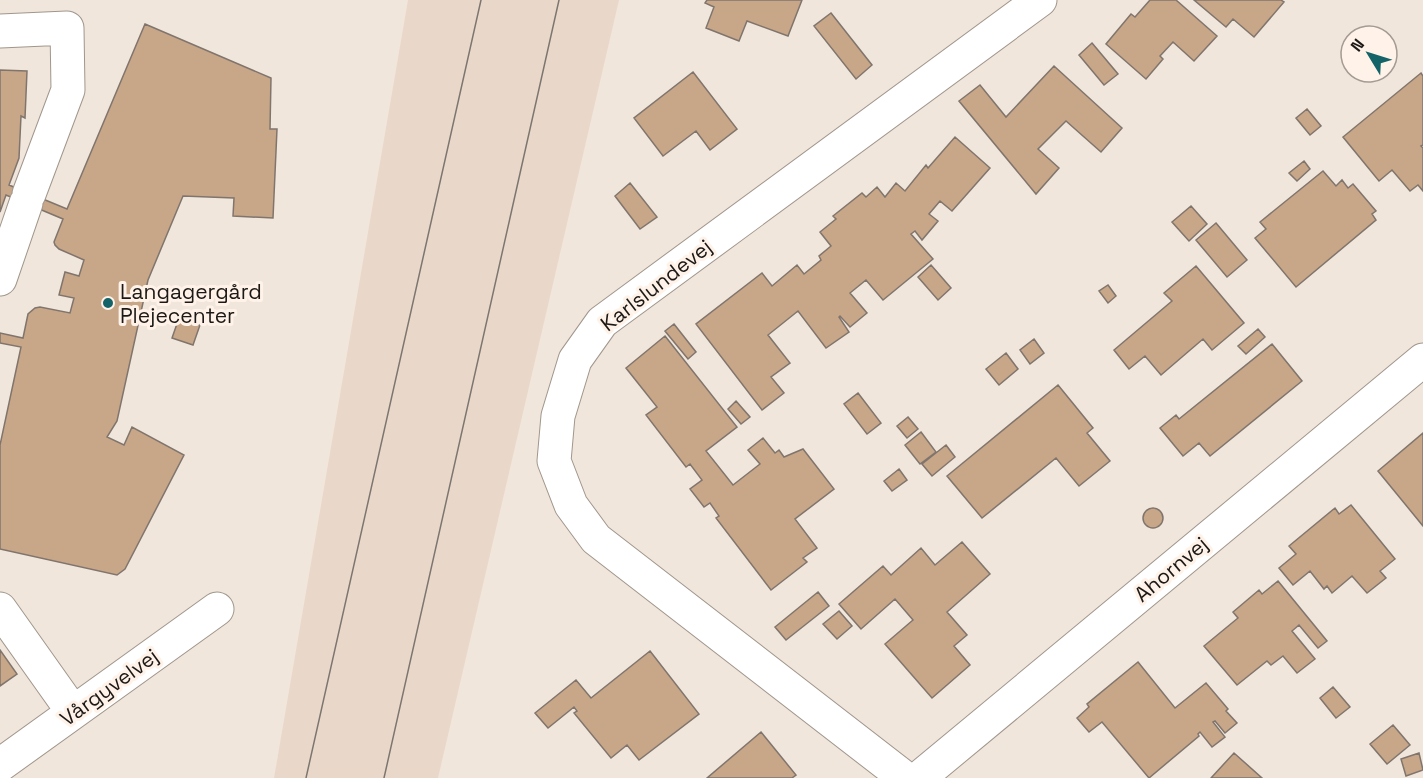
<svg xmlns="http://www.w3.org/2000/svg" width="1423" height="778" viewBox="0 0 1423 778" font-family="'Space Grotesk',sans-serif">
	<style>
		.built { fill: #e9d8c9 }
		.building { fill: #c8a688; stroke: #80756d; stroke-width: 1.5 }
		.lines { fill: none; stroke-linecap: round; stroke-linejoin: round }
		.street-casing { stroke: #a0968c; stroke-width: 35 }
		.street { stroke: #fff; stroke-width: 33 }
		.tram { stroke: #7d7670; stroke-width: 1.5 }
		.poi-dot { fill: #146368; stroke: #fff3e9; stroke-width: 2 }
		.labels { text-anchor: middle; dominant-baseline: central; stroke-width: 6; stroke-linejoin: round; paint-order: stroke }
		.street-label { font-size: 21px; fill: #1c1815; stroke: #fff3e9 }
		.poi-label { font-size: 21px; fill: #1c1815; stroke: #fff3e9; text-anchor: start }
	</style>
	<rect width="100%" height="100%" fill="#f1e6dc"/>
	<!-- built -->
	<path class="built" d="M408,0h211l-181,778h-164z"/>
	<!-- building -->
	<path class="building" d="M707,0h95l-14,36 -41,-15 -8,20 -33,-13 8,-21 -9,-4z
		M1150,0h26l41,36 -23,25 -21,-19 -13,14 3,3 -17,20 -40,-35 25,-30 4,3z
		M1194,0h87l3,2 -30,35 -21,-18 -7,8z
		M831,13l41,52 -16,14 -42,-53z
		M145,24l126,54 -1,51h7l-4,89 -40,-2 1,-18 -51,-2 -35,84 -31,141 -10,16 17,8 8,-18 52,28 -59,114 -8,6 -117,-26v-104l21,-98 -21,-4v-10l23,5 5,-24 7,-6 5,-1 30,6 4,-15 -15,-3 6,-23 14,4 5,-16 -25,-11 -4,-4 -1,-3 9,-23 -57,-24 -6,17v-142l27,1 -2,47 -4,-2 -2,42 -10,27 58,24z
		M1092,43l26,31 -14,11 -25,-30z
		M1054,66l68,62 -21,24 -35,-31 -28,28 21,19 -23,26 -77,-93 21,-16 26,32z
		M693,72l44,57 -27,21 -14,-19 -33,25 -29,-38z
		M1421,73l2,3v69l-2,1 2,2v43l-5,-6 -8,6 -18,-21 -13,11 -36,-44z
		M1307,109l14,17 -11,9 -14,-17z
		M955,137l35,31 -38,43 -12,-10 -11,13 9,7 -16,19 -7,-9 -4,3 22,25 -50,41 -17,-20 -16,13 17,20 -17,14 -10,-11 -1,1 10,15 -23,16 -28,-37 -30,24 22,28 -19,14 13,16 -22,17 -66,-86 66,-51 10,13 25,-21 7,9 17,-14 -2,-4 12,-10 -11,-14 16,-13 -3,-3 29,-23 4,4 11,-10 8,10 11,-14 9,8 21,-26 2,3z
		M1304,161l6,8 -13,12 -8,-8z
		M1323,171l13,15 6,-6 6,8 5,-4 23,27 -4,3 4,6 -80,67 -41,-49 11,-9 -6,-7z
		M630,183l27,34 -17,12 -25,-33z
		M1191,206l16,18 -18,17 -17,-19z
		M1216,223l31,37 -20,17 -31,-37z
		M931,265l20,23 -13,12 -20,-23z
		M1196,266l48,57 -32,27 -9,-11 -42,36 -16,-19 -16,13 -15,-19 58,-49 -8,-8z
		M1108,285l8,11 -8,7 -9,-12z
		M179,318l21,7 -7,20 -21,-7z
		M674,324l22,28 -8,7 -23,-28z
		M1258,329l7,8 -19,17 -8,-8z
		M665,336l72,91 -31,24 27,34 27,-21 -12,-14 15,-12 12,15 4,-3 5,7 19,-8 31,40 -39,30 22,29 -14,10 4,4 -36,28 -55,-72 3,-2 -9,-13 -6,4 -14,-18 12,-9 -12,-16 -4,3 -40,-52 11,-8 -31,-39z
		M1034,339l10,14 -14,11 -10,-14z
		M1272,344l30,37 -92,75 -11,-13 -16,13 -23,-28 16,-13 3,4z
		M1006,353l12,16 -19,16 -13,-16z
		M1058,385l35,43 -6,5 23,28 -31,25 -23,-28 -74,60 -35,-42z
		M858,393l23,30 -14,11 -23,-30z
		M736,401l14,16 -9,7 -13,-15z
		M908,417l10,12 -11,9 -10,-12z
		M921,432l15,20 -16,12 -15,-19z
		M1423,433v93l-45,-55z
		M946,445l9,12 -23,19 -10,-12z
		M899,469l8,11 -15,11 -8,-10z
		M1351,505l44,54 -15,12 6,7 -19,15 -15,-17 -20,17 -5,-7 -3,3 -14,-18 -17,14 -14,-17 17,-14 -7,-8 46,-38 4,6z
		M1143 518a10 10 0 1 1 20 0a10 10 0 1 1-20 0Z
		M962,542l28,32 -43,38 20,23 -13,11 16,19 -38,33 -47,-54 28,-24 -18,-21 -34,30 -22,-25 44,-38 8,9 30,-27 14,17z
		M1278,581l49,60 -9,7 -19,-23 -7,6 23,28 -18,14 -14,-17 -12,9 -4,-4 -30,24 -33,-39 34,-28 -5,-6 26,-22 3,4z
		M818,592l11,14 -43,34 -11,-13z
		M839,611l13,15 -15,13 -14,-15z
		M0,650l17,24 -17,12z
		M650,651l49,63 -60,46 -12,-15 -16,13 -37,-45 3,-2 -3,-4 -26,21 -13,-15 41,-33 15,18z
		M1138,662l37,46 31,-25 22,26 -2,2 11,12 -12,10 -10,-12 -2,1 12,15 -13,10 -12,-15 -2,2 1,2 -50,42 -47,-56 -13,10 -12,-14 12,-11 -2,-3z
		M1333,687l17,20 -14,11 -16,-20z
		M1393,725l17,20 -23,19 -17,-20z
		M761,732l35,43 -4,3h-85z
		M1234,753l28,25h-51z
		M1419,753l4,17 -17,6 -5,-17z"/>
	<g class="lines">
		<!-- street casing -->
		<g class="street-casing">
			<path id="street" d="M0,31l67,-3 1,62 -39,104
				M0,279l26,-76
				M0,609l73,103
				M0,765l217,-156
				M905,778l-309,-239 -25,-34 -17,-44 4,-45 17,-56 27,-38 438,-322
				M919,778l504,-418"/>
		</g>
		<!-- street -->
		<use href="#street" class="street"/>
		<!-- tram -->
		<path class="tram" d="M306,778l175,-778
			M384,778l175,-778"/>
	</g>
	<!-- markers -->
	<circle class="poi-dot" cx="108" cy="303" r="6"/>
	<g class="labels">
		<!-- street labels -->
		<g class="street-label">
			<text transform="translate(656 285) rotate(-38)">Karlslundevej</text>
			<text transform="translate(1171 569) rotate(-40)">Ahornvej</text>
			<text transform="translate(109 687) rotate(-36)">Vårgyvelvej</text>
		</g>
		<!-- poi labels -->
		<g class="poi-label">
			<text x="120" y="291">Langagergård<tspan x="120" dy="24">Plejecenter</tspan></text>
		</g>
	</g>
	<!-- north arrow -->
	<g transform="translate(1369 54) rotate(308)"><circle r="28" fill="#fff3e9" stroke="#a49b94" stroke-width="1.5"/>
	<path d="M0-4.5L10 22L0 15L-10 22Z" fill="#146368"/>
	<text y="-9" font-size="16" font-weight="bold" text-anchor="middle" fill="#1c1815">N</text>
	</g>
</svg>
